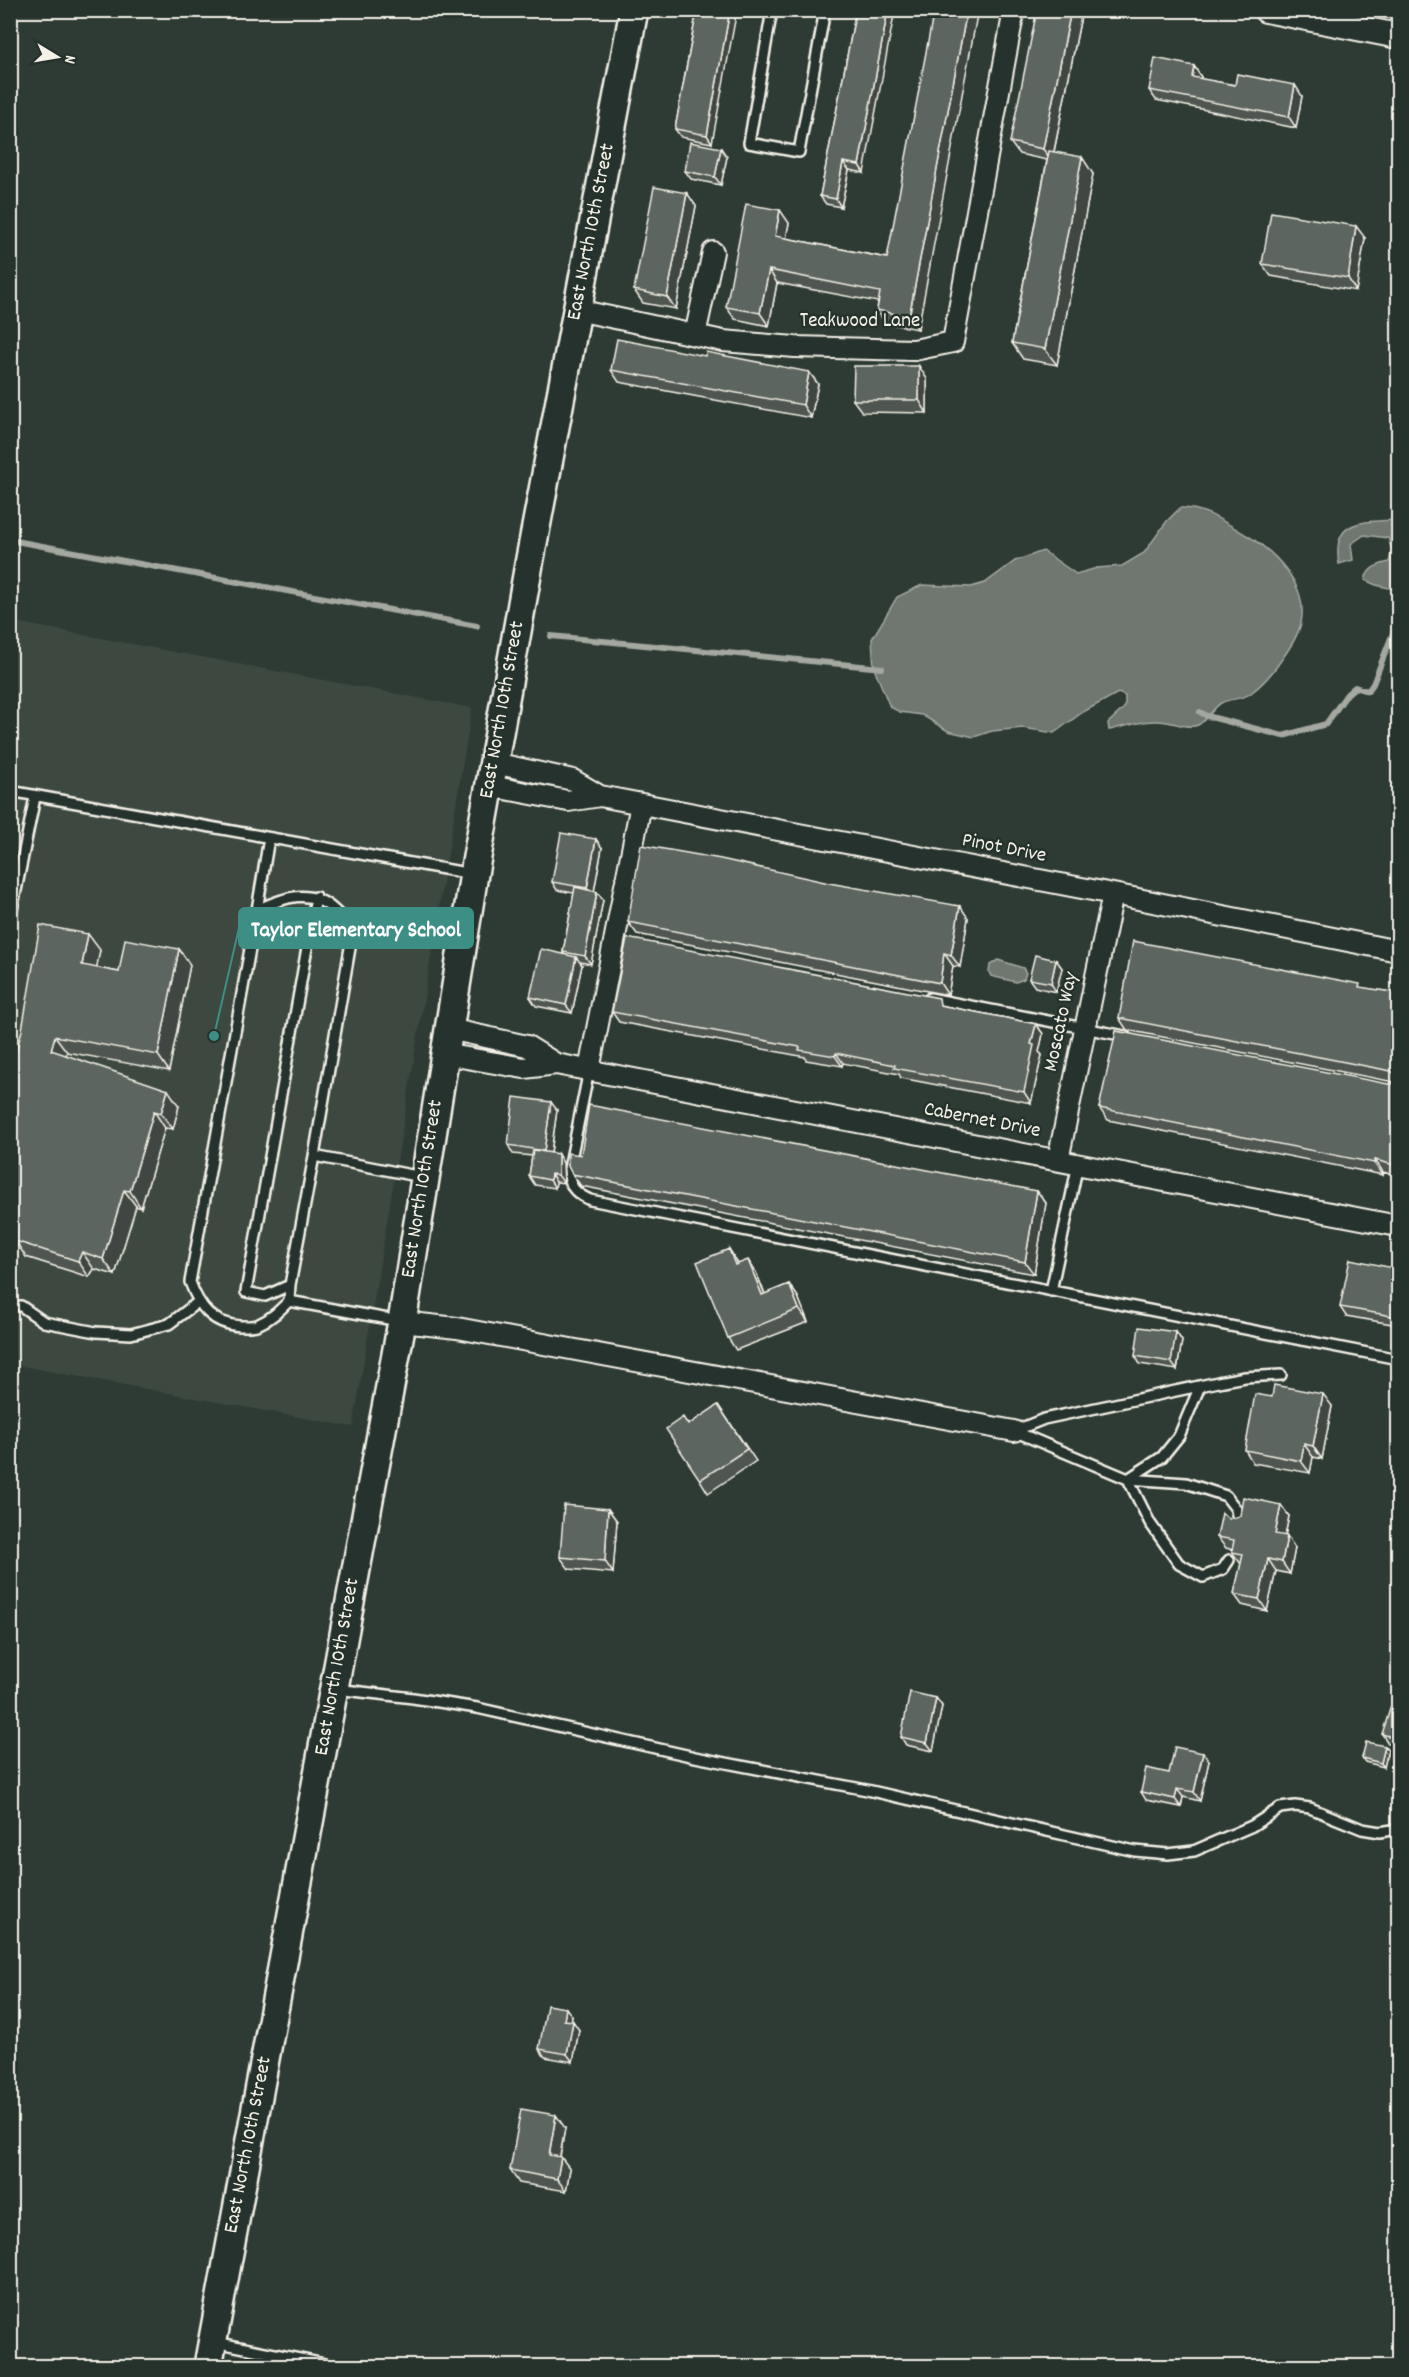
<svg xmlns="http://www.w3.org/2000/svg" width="1409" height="2377" viewBox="0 0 1409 2377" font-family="Dekko,sans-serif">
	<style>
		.built { fill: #3c4841 }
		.water { fill: #6f7770; stroke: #a4a8a0; stroke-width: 1.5 }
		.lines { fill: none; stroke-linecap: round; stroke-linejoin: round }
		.stream { stroke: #a4a8a0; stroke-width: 6 }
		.service-casing { stroke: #f4f1e8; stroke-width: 14 }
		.minor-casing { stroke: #f4f1e8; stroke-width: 24 }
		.tertiary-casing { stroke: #f4f1e8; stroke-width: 28 }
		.secondary-casing { stroke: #f4f1e8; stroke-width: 32 }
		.service { stroke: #26332d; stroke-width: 9 }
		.minor { stroke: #26332d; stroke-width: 20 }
		.tertiary { stroke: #26332d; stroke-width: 24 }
		.secondary { stroke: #26332d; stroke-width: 27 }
		.wall { fill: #4f5751; stroke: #f4f1e8; stroke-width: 1.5 }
		.shaded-wall { fill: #404742; stroke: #f4f1e8; stroke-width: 1.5 }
		.building { fill: #5c655e; stroke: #f4f1e8; stroke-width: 1.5 }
		.labels { text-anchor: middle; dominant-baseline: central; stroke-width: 5; stroke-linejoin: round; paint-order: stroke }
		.street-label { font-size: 21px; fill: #f4f1e8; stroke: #26332d }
		.leader { fill: none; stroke: #3d8f86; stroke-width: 2 }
		.callout-dot { fill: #3d8f86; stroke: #26332d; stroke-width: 2 }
		.callout { fill: #3d8f86; stroke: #3d8f86; stroke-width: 2 }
		.callout-label { font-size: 22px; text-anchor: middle; font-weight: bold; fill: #fff }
	</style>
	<rect width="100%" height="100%" fill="#2e3b34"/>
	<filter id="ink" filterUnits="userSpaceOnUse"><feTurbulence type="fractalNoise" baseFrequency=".0167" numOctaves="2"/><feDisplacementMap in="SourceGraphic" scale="12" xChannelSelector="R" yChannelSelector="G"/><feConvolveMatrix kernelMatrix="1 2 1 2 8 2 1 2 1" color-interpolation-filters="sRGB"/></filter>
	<g filter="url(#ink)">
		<!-- built -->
		<path class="built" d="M10,621l462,87 -119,719 -342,-63z"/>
		<!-- water -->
		<path class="water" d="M1180,508c23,-1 43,13 63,25 30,17 66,51 58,90 -3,13 -11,25 -19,36 -8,12 -19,25 -31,34 -8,7 -21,5 -30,10 -8,5 -15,18 -23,22 -9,4 -22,-2 -31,-3 -21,-4 -38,4 -58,8l-1,-7 17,-16v-11l-7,-3 -35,19 -29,21 -31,-5 -31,3 -18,6 -26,-6 -26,-16 -22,-3 -10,-5 -16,-39 -2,-29 25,-42 25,-12 49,2 14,-4 30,-22 28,-10 33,23 21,-6 25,-2 22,-13 23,-32z
			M1398,520v70l-22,-5 -11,-5c3,-13 13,-15 24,-18l3,-12 -4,-12 -24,-3 -13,9 2,16 -14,4c-8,-46 25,-42 59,-44z
			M998,960l25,8 3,5 -2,6 -8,3 -25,-6 -2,-4 1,-7z"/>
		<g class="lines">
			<!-- stream -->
			<path class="stream" d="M10,540l467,86
				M551,636l331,32
				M1200,712l7,4 76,20 43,-12 21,-30 8,-7 13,4 5,-7 25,-64"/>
			<!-- service casing -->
			<g class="service-casing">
				<path id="service" d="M772,10l-23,133 50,9 26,-142
					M10,791l462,83
					M257,910l12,-72
					M10,920l25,-123
					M930,998l195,38
					M589,1070l-20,99c0,17 5,24 21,31l808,159
					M314,1156l36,-208c-1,-7 -1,-16 -3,-23 -2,-5 -8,-10 -12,-14 -24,-24 -51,-14 -78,-1l-67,372c9,25 22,42 50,44 6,0 14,1 19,-2 12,-5 21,-14 30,-23l1,-16 24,-129 108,21
					M290,1285l-25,11 -19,-4 70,-395
					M1051,1291l27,-127
					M289,1301l110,20
					M21,1306l23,16 52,10 35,2 38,-10 29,-22
					M1014,1431l114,48 22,44 29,41 24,13 20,-8 6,-9
					M1014,1431l30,-12 174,-37 27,-5 36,-2
					M1128,1479l58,4 40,13 10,13 3,15
					M1128,1479l34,-22 17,-21 21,-50
					M336,1689l77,9 64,10 218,49 172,33 268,61 33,3 26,-3 58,-25 28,-18 15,-2 15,2 52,21 18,3 18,-3
					M215,2342l120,24"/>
			</g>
			<!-- minor casing -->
			<g class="minor-casing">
				<path id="minor" d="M577,310l146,31 72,6 119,3 39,-8 61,-332
					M695,335l18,-83
					M490,786l78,15 32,-5 -27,-16 -79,-17
					M600,796l513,98 285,57
					M444,1054l80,14 32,-4 -29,-18 -78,-17
					M556,1064l842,162
					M589,1070l52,-266
					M1058,1160l55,-266
					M402,1322l55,6 557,103"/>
			</g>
			<!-- tertiary casing -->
			<g class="tertiary-casing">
				<path id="tertiary" d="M1266,10l132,26"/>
			</g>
			<!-- secondary casing -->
			<g class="secondary-casing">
				<path id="secondary" d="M208,2366l194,-1044 72,-448 55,-310 105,-554"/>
			</g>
			<!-- service -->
			<use href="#service" class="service"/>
			<!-- minor -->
			<use href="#minor" class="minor"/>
			<!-- tertiary -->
			<use href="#tertiary" class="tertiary"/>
			<!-- secondary -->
			<use href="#secondary" class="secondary"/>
		</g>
		<!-- wall -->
		<path class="wall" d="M697,10l15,133 -31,-6 -6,-8z
			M856,10l8,163 -15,-3 -8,37 -15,-3 -6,-8z
			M1081,16l-27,136 39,22 -36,191 -34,-6 -11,-16 35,-183 -28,-6 -9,-12z
			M1194,66l7,11v2l34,6 67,11 -6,32 -140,-28 -7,-10z
			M727,157l-6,28 -30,-6 -6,-8z
			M696,206l-20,103 -33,-6 -9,-13z
			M789,223l-3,15 101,20 31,71 -33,-6 -8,-13 1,-8 -101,-19 -8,43 -34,-7 -9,-12z
			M1365,238l-9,53 -85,-15 -9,-12z
			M611,370l198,2 9,12 -7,34 -192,-36z
			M927,379v34l-65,-1 -9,-12z
			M602,848l-8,43 3,1 6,8 -12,64 -11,-2 2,3 -10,48 -36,-7 -6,-9 34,-43 -1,-2 11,-59 -17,-3 -5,-8z
			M968,918l-8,49 -7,-1 -5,29 -311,-61 -9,-12z
			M179,949l11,16 -21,106 -102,-19 -1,3 113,51 -6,23 -8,-1 -24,80 -5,-2 -21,69 -21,-6 -5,8 -63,-20 -8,-12 -8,-2v-188l5,1 85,-106 -4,18 23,4z
			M1056,960l6,8 -6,24 -21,-5 -6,-8z
			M1362,988l36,5v183l-15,-4v3l-275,-55 -9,-12 293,-24 2,-2 -267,-52 -8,-12z
			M944,1006l92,18 7,10 -4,18 3,3 -11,48 -130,-25 -2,-4 -56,-11 -1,3 -36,-6 -1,-3 -186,-35 -7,-10z
			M557,1110l-6,43 12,10 1,20 -8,-1 -1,6 -20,-3 -6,-9 3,-20 -19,-2 -5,-9z
			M581,1155l456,36 9,12 -12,71 -453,-88 -9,-12z
			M729,1249l9,15 18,8 9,22 24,-10 9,13 10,25 -72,28 -8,-12z
			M1398,1269v56l-52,-9 -6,-9z
			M1176,1332l6,9 -5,29 -37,-6 -5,-8z
			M1272,1397l60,9 -10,53 -9,-2 -3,16 -57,-10 -8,-13z
			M718,1405l38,56 -48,32 -8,-13 -12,-55z
			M608,1509l9,12 -4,52 -44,-4 -9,-12z
			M1289,1516l-4,20 10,12 -5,26 -14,-3 -9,40 -25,-6 -8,-11 7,-30 -9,-12 1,-2 -7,-2 -9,-11 12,-18z
			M936,1698l6,8 -9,45 -27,-6 -5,-8z
			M1398,1708v38l-10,-3 -6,-9z
			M1388,1750l-4,17 -19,-5 -3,-4z
			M1209,1761l-9,40 -17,-4 -2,10 -35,-7 -5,-8 28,-19z
			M572,2016l-1,5 8,9 -6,32 -28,-5 -6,-8z
			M565,2128l-5,29 10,12 -4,22 -47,-8 -9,-13z"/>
		<!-- shaded-wall -->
		<path class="shaded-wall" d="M730,10h7l-25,133 -5,-8z
			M888,10h7l-31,163 -5,-8z
			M967,10h11l-60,319 -9,-12z
			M1071,10h7l3,6 -29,145 -9,-12z
			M1194,66l7,11 -2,11 -7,-11z
			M1295,85l7,11 -6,32 -7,-11z
			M721,148l6,9 -6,28 -6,-8z
			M1082,157l11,17 -36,191 -12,-16z
			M843,162l6,8 -8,37 -5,-8z
			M687,193l9,13 -20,103 -9,-12z
			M780,210l9,13 -5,26 -9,-13z
			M1356,226l9,12 -9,53 -8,-13z
			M769,270l8,13 -8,43 -9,-13z
			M919,366l8,13v34l-8,-13z
			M809,372l9,12 -7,34 -8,-13z
			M596,839l6,9 -9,49 -6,-9z
			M597,892l6,8 -12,64 -6,-8z
			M960,906l8,12 -8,49 -9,-12z
			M88,934l12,16 -6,31 -12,-16z
			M179,949l11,16 -21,106 -11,-16z
			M944,953l9,13 -5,29 -8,-12z
			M576,957l6,8 -10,48 -6,-8z
			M1056,960l6,8 -6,24 -5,-9z
			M1036,1024l7,10 -4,18 3,3 -11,48 -7,-11 7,-48z
			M55,1036l12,16 -4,15 -12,-17z
			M836,1053l7,10 -1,3 -7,-10z
			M168,1090l11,16 -6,23 -12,-16z
			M551,1102l6,8 -7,49 -6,-8z
			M154,1111l11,17 -24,80 -11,-17z
			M558,1154l5,9 1,20 -6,-8z
			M1375,1160l8,12v3l-9,-12z
			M551,1174l5,8 -1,6 -5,-8z
			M124,1190l12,16 -21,69 -12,-16z
			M1037,1191l9,12 -12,71 -9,-12z
			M729,1249l8,13 6,16 -8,-13z
			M82,1252l12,17 -5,8 -11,-16z
			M748,1260l8,12 14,36 -8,-13z
			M789,1284l9,13 10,25 -9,-13z
			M1176,1332l6,9 -5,29 -6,-8z
			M1323,1394l9,12 -10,53 -9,-13z
			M1304,1444l9,13 -3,16 -9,-12z
			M1281,1505l8,11 -6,29 -8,-11z
			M608,1509l9,12 -4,52 -8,-12z
			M1287,1536l8,12 -5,26 -8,-12z
			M1268,1559l8,12 -9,40 -8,-12z
			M936,1698l6,8 -9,45 -6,-8z
			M1385,1746l3,4 -4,17 -3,-4z
			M1203,1753l6,8 -9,40 -6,-9z
			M1177,1789l6,8 -2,10 -6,-8z
			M566,2008l6,8 -2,12 -6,-8z
			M573,2021l6,9 -6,32 -6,-8z
			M556,2115l9,13 -7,39 -9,-12z
			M561,2157l9,12 -4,22 -9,-12z"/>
		<!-- building -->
		<path class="building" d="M697,10h33l-23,125 -32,-6z
			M856,10h32l-29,155 -16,-3 -7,37 -16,-3z
			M934,10h33l-58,307 -32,-7 3,-18 -111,-22 -9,43 -34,-6 20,-103 34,6 -5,26 112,22z
			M1037,10h34l-28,139 -33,-7z
			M1155,58l39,8 -2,11 43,8 2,-11 58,11 -6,32 -140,-27z
			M690,142l31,6 -6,29 -30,-6z
			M1049,151l33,6 -37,192 -33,-6z
			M654,187l33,6 -20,104 -33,-7z
			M1271,212l85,14 -8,52 -86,-14z
			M1398,256v15l-3,-1z
			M617,339l88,17 1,-4 103,20 -6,33 -192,-35z
			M854,366h65v34h-66z
			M561,833l35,6 -9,49 -35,-6z
			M641,845l80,14 108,24 131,23 -9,49 -7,-2 -4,30 -312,-61z
			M575,887l22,5 -12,64 -22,-4z
			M40,925l48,9 -6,31 37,7 6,-33 54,10 -21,106 -103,-19 -4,14 117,40 -7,23 -7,-2 -24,80 -6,-1 -21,69 -21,-7 -4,9 -63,-20 2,-9 -7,-2v-175l5,1 7,-26z
			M627,938l312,60 1,7 96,19 -5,20 3,1 -10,47 -130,-24 1,-3 -59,-12 -1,3 -36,-6 1,-3 -188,-35z
			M1133,941l227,43 -1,3 39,6v173l-23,-6 -1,3 -275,-55 17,-77 272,53h4l4,-4v-5l-5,-4 -272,-53z
			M541,949l35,8 -10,48 -36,-8z
			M1035,955l21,5 -5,23 -22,-4z
			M514,1097l37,5 -7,49 -36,-6z
			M589,1105l448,86 -12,71 -453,-88 -4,-8v-13l13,2z
			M533,1150l25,4v21l-7,-1 -1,6 -21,-4z
			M729,1249l6,16 13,-5 14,35 27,-11 10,25 -71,29 -31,-76z
			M1350,1259l48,10v48l-58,-10z
			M1139,1327l37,5 -5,30 -36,-6z
			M1274,1385l49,9 -10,52 -9,-2 -3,17 -56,-11 10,-56 17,3z
			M718,1405l29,44 -47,31 -34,-51 17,-12 5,8z
			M1243,1497l38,8 -6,29 12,2 -5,26 -14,-3 -9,40 -25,-5 9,-40 -11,-2 2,-12 -17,-3 5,-24 7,6 11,-3z
			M564,1505l44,4 -3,52 -45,-4z
			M910,1692l26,6 -9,45 -26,-6z
			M1391,1706l7,2v31l-16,-5z
			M1366,1742l19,4 -4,17 -19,-5z
			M1175,1747l28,6 -9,39 -17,-3 -2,10 -34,-7 5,-24 23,5z
			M547,2005l19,3 -2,12 9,1 -6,33 -28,-5z
			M521,2109l35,6 -7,40 12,2 -4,22 -47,-9z"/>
	</g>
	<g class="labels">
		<!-- street labels -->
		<g class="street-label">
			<text transform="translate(592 232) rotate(-79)">East North 10th Street</text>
			<text x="860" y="322">Teakwood Lane</text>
			<text transform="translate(503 710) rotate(-80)">East North 10th Street</text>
			<text transform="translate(1004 849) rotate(11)">Pinot Drive</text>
			<text transform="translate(1062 1022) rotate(-78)">Moscato Way</text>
			<text transform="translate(982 1121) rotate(11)">Cabernet Drive</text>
			<text transform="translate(423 1189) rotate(-81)">East North 10th Street</text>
			<text transform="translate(338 1667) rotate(-80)">East North 10th Street</text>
			<text transform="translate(249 2145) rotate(-79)">East North 10th Street</text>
		</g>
	</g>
	<!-- callouts -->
	<path class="leader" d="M214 1036L239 928"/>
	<circle class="callout-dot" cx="214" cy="1036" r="6"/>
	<rect class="callout" x="239" y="908" width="234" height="40" rx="6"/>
	<g class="callout-label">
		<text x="356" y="936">Taylor Elementary School</text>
	</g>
	<!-- margin -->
	<rect width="1409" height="2377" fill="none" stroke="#26332d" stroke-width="36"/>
	<rect x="18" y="18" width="1373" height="2341" fill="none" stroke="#f4f1e8" stroke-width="2" filter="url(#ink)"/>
	<!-- north arrow -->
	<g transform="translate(57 57) rotate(101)" stroke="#26332d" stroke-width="4.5" paint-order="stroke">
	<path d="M0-4.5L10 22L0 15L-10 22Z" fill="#f4f1e8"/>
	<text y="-9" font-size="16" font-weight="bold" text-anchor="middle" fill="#f4f1e8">N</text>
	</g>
</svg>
